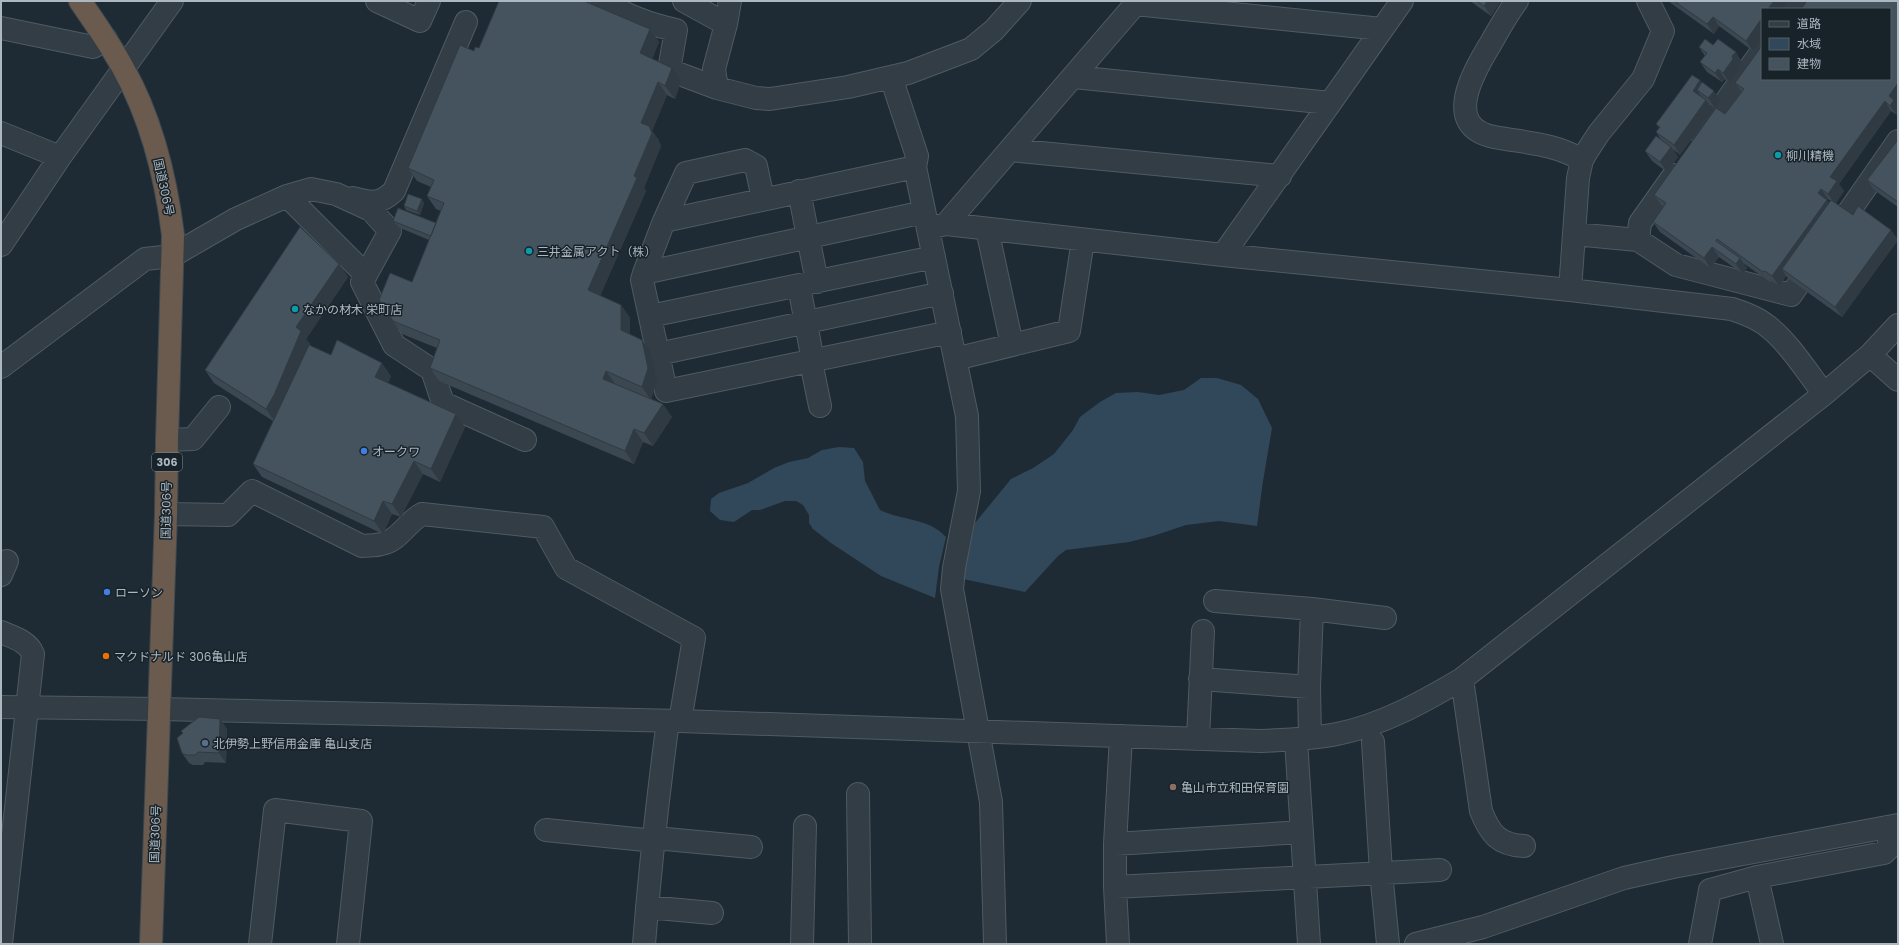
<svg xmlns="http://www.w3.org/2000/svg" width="1899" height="945" viewBox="0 0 1899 945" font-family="Poppins,'Noto Sans JP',sans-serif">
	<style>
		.water { fill: #30485a }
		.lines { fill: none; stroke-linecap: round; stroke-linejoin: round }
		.minor-casing { stroke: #4f5b63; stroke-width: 24 }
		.highway-casing { stroke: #3d484f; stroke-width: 24 }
		.minor { stroke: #323d45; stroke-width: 22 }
		.highway { stroke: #6b5b4f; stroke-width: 22 }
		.wall { fill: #3b4751; fill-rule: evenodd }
		.shaded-wall { fill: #303a42 }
		.building { fill: #45535e; stroke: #303a42 }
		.culture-dot { fill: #0f9aa8; stroke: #182229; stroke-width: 1.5 }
		.shop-dot { fill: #3f7fe0; stroke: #182229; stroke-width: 1.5 }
		.food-dot { fill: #e8710a; stroke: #182229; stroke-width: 1.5 }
		.service-dot { fill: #5c6f8a; stroke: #182229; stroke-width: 1.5 }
		.education-dot { fill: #8d6e63; stroke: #182229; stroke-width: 1.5 }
		.labels { text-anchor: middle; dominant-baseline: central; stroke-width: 3; stroke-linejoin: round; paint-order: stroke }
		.shield { fill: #182229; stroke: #7f8b94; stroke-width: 1 }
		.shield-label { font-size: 11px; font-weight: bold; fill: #abb8c2 }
		.poi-label { font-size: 12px; fill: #abb8c2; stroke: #182229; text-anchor: start }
		.street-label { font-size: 12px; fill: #abb8c2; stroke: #182229 }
	</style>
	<rect width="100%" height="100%" fill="#1f2b34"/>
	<!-- water -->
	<path class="water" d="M1201,378h16l24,7 17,14 14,29 -9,53 -6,45 -38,-5 -33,4 -33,11 -24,6 -63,8 -8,6 -33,36 -62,-13 12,-56 36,-44 22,-11 21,-14 19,-24 7,-13 20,-15 16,-9 22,-1 21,3 25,-5z
		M839,447l15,1 9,14 2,19 15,29c23,11 49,8 66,27l-7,30 -4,31 -54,-22 -50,-33 -18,-14 -4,-6v-8l-6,-10 -7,-4h-11l-25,9h-8l-18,12 -14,-2 -10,-9 1,-12 8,-6 29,-10 26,-15 15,-6 19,-4 14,-8z"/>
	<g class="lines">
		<!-- minor casing -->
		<g class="minor-casing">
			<path id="minor" d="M377,1l43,20 9,-20
				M601,1c26,14 46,23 75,29l-7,40 48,18
				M684,1l42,23 4,-23
				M1517,1c-10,13 -18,28 -26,42 -17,28 -50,83 3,94 31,6 60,6 88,23
				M1135,4l247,25
				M1792,9l5,-8
				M726,24l-12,45 3,19 39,10 14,1 78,-12 60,-14 63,-24 23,-19 26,-29
				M1,28l92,19 13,-8
				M891,77l26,79 -2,11 52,249 2,75 -15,77 -2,21 39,213 4,142
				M1074,77l256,26
				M1,133l59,24
				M1702,135l60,-84
				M1010,150l270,26
				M799,191l18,91
				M287,196l79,79
				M353,198c19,5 26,7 41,-7l72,-169
				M924,212l-280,61 -2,7 24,111 284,-59
				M664,221l22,-48 59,-13 11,6 7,33
				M946,224l192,-223
				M928,228l18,-4 277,31 347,35 162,19c12,4 24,8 34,16 22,16 41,47 58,69
				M987,229l25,116
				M1574,234l64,6 38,25 115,30 107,-154
				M1638,240l2,-17 34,-48
				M1,245l59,-88 112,-156
				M1223,255l179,-254
				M644,273l20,-52 251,-54
				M799,286l14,75
				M1570,290l8,-112 4,-18 4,-7 13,-20 44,-54 20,-48 -15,-30
				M650,316l284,-59
				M658,354l284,-61
				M1870,355l28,25
				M955,359l114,-28 14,-91
				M811,362l9,44
				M1,367l144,-108 27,-3 64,-37 51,-23 24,-7 25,5 35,16 19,21 -28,51 32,63 38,25 11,33 82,37
				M167,440l26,-1 26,-32
				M166,514l62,1 24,-24 110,55c6,-1 13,0 19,-2 18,-3 26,-22 41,-30l121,13 23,41 128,70 -14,83
				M1,575l6,-14
				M1215,601l97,8 73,9
				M1,632c11,5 27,9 32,22l-32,290
				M1200,679l109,8
				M1462,679l19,132c9,23 18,34 43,35
				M1,707l159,2 520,12 581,20c25,-1 51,-2 76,-7 45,-9 86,-32 125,-55l362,-285 46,-39 28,-30
				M1310,738l-1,-51 3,-78
				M1198,739l5,-108
				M1296,740l13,204
				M1373,742l8,130 7,72
				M858,794l2,150
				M546,830l109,11 11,-2 85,8
				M1115,844l187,-12
				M1757,877l15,67
				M1115,887l325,-17
				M647,907l65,6
				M260,944l15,-134 86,11 -13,123
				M644,944c6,-75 14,-149 24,-223
				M802,944l3,-118
				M1118,944l-3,-57v-43l6,-108
				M1416,944l67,-17 141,-49 49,-11 225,-42
				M1700,944l10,-54 47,-13 127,-24 6,-6 -3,-20"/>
		</g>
		<!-- highway casing -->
		<g class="highway-casing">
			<path id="highway" d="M80,1c15,22 30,43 43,67 28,50 43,110 50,167l-6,205 -1,74 -15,430"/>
		</g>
		<!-- minor -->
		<use href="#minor" class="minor"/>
		<!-- highway -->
		<use href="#highway" class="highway"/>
	</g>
	<!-- wall -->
	<path class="wall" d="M1470,1h31l-10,15z
		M1668,1h120l-35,50 -34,-25 -5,8z
		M1898,1v101l-1,2 1,1v9l-1,1 -6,-4 -52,73 5,7 -8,12 17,12 38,15 7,10 -56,77 -53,-38 -3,-3 -7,10 -7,-5 -2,1 -27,-19 4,5 -4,6 -24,-17 -9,11 -50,-36 -7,-10 11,-15 -3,-2 -7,-10 71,-81 17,-22 -7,-9 27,-4zM1828,199l3,2 -2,2 -2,-3z
		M650,29l9,13 -7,17 20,9 9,13 -6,18 -8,-4 -15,36 6,8 3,7 -17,42 2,3 -46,105 21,9 9,13v16l21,19 6,28 -6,18 21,18 -19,29 -10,-4 -9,22 -195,-83 -9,-13 7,-20 -35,-14 -9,-13 19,-39 17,-42 -31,-13 -5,-6 43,2 5,-12 -5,-2 -9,-13 4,-9 -14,-6 -9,-13 66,-117 5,-3z
		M1713,45l29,17 -3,4 1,3 -10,14 -5,-4 -3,3 -15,-10 -7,-10 5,-6 -6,-9z
		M1700,80l2,3 19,18 -6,7 -7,-5 5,7 -33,45 -7,-6 5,8 -11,15 -15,-11 -7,-10 16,-11 -5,-8 3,-4 -3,-4z
		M1898,142v65l-24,-17 -7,-10z
		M424,203l-4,12 -14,-5 -2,-4z
		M339,264l9,13 -42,62 4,5 -1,1 22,10 60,21 -3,7 68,31 9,13 -25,55 -17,-8 -22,43 -9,-3 -9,20 -121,-57 -9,-13 20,-43 -59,-38 -9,-13z
		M220,719l7,10 -1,34 -21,-1 -2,3h-10l-4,-2 -7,-10 1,-20 -2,-2z"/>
	<!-- shaded-wall -->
	<path class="shaded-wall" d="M1487,1h14l-10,15 -7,-10z
		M1774,1h14l-6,8h-14z
		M1713,17l6,9 -5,8 -7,-10z
		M1762,18v20l-9,13 -7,-10z
		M650,29l9,13 -10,24 -9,-13z
		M1736,52l6,10 -3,4 1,3 -10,14 -7,-10 9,-17z
		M672,68l9,13 -6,18 -10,-13z
		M1718,69l7,10 -3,3 -7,-9z
		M1700,80l7,10h-10l5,8 -9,-7z
		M658,82l9,13 -15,36 6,8 3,7 -17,42 2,3 -49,112 -9,-13 46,-114 7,-53z
		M1898,83v19l-1,2 1,1v9l-1,1 -7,-9 -1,-10z
		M1714,91l7,10 -6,7 -7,-10z
		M1706,100l7,10 -33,45 -6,-10z
		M1885,101l6,10 -52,73 5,7 -9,13 -7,-10 2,-17z
		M1671,147l7,10 -11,15 -7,-10z
		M1821,189l7,10 -1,1 7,10 -52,59 4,7 -7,10 -7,-10 46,-83z
		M422,199l2,4 -4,12 -3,-4z
		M1891,230l7,10 -56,77 -7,-10z
		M1712,247l7,10 -9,11 -6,-10z
		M1740,258l7,10 -4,6 -7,-10z
		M339,264l9,13 -42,62 4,5 -27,64 -8,14 -9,-13 30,-82z
		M621,305l9,13v25l-9,-13z
		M642,340l9,13 6,28 -6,19 -9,-13z
		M382,363l9,13 -7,14 -9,-13z
		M606,371l9,13 -3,8 -9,-13z
		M663,404l9,13 -19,29 -9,-13z
		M456,414l9,13 -25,55 -9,-13z
		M634,429l9,13 -9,22 -9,-13z
		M414,461l9,13 -22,43 -9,-13z
		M383,501l9,13 -9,20 -9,-13z
		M220,719l7,10 -1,34 -7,-10z"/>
	<!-- building -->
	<path class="building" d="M499,1h85l66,28 -10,24 32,15 -7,18 -7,-4 -17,41 8,3 3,7 -18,43 3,2 -49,112 33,15v25l21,10 6,28 -6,19 -36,-16 -3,8 60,25 -19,29 -10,-4 -9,22 -195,-83 10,-28 -47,-19 -14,-21 11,-27 22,9 32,-79 -17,-7 7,-16 -26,-12 52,-123 14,6 1,-4 4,1z
		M1477,1h10l-3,5z
		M1674,1h100l-6,8h-6v9l-16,23 -33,-24 -6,7z
		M1807,1h91v82l-9,13 5,4 -4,6 -5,-5 -55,76 7,4 -9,13 -7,-5 -3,4 9,7 -55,76 -7,-5 -2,1 -46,-33 -1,2 24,17 -4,6 -24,-17 -8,11 -51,-36 13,-19 -12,-8 62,-87 9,6 19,-25 -9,-6 26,-36 1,1v31h128v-70h-89z
		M1705,39l8,6 5,-6 18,13 -4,4 1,3 -10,14 -5,-4 -3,4 -15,-11 7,-9 -8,-6z
		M1692,75l8,5 -7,11 13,9 -32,45 -18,-13 4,-5 -4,-3z
		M1702,82l12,9 -6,7 -11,-8z
		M1656,136l15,11 -11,15 -15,-11z
		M1897,141l1,1v60l-31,-22z
		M408,194l14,5 -5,12 -13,-5z
		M1831,200l22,15 5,-9 33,24 -56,77 -53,-38z
		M398,208l38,15 -5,13 -38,-15z
		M300,227l39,37 -43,63 5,4 -27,64 -8,14 -61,-39z
		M337,340l45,23 -7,14 81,37 -25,55 -17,-8 -22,43 -9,-3 -9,20 -121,-57 56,-119 22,10z
		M199,717l21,2 -1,34 -21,-1 -2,3h-10l-4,-2 -5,-15 6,-5 -2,-2z"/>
	<!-- markers -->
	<g class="culture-dot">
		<circle cx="1778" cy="155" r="4"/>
		<circle cx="529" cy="251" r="4"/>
		<circle cx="295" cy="309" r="4"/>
	</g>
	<g class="shop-dot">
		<circle cx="364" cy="451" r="4"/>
		<circle cx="107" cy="592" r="4"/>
	</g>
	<circle class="food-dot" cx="106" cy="656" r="4"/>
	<circle class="service-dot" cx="205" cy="743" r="4"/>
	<circle class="education-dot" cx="1173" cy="787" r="4"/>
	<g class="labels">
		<!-- shield labels -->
		<rect class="shield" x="152" y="453" width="30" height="18" rx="3"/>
		<g class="shield-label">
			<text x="167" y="462">306</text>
		</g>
		<!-- poi labels -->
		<g class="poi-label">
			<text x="1786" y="155">柳川精機</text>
			<text x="537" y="251">三井金属アクト（株）</text>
			<text x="303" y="309">なかの材木 栄町店</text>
			<text x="372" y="451">オークワ</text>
			<text x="115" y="592">ローソン</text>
			<text x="114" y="656">マクドナルド 306亀山店</text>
			<text x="213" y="743">北伊勢上野信用金庫 亀山支店</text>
			<text x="1181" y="787">亀山市立和田保育園</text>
		</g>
		<!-- street labels -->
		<g class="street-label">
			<text transform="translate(164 187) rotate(78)">国道306号</text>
			<text transform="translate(166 510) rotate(-89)">国道306号</text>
			<text transform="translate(155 834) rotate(-88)">国道306号</text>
		</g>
	</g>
	<!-- border -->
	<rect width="1899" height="945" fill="none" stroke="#abb8c2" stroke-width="4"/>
	<!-- legend -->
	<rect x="1761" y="8" width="130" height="72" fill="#182229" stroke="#535e66"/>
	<rect x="1769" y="21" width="20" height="6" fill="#323d45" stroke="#535e66"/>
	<text x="1797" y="28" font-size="12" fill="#abb8c2">道路</text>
	<rect x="1769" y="38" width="20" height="12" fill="#30485a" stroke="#535e66"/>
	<text x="1797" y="48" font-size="12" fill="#abb8c2">水域</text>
	<rect x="1769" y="58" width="20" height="12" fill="#45535e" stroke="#535e66"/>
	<text x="1797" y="68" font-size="12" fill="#abb8c2">建物</text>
</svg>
